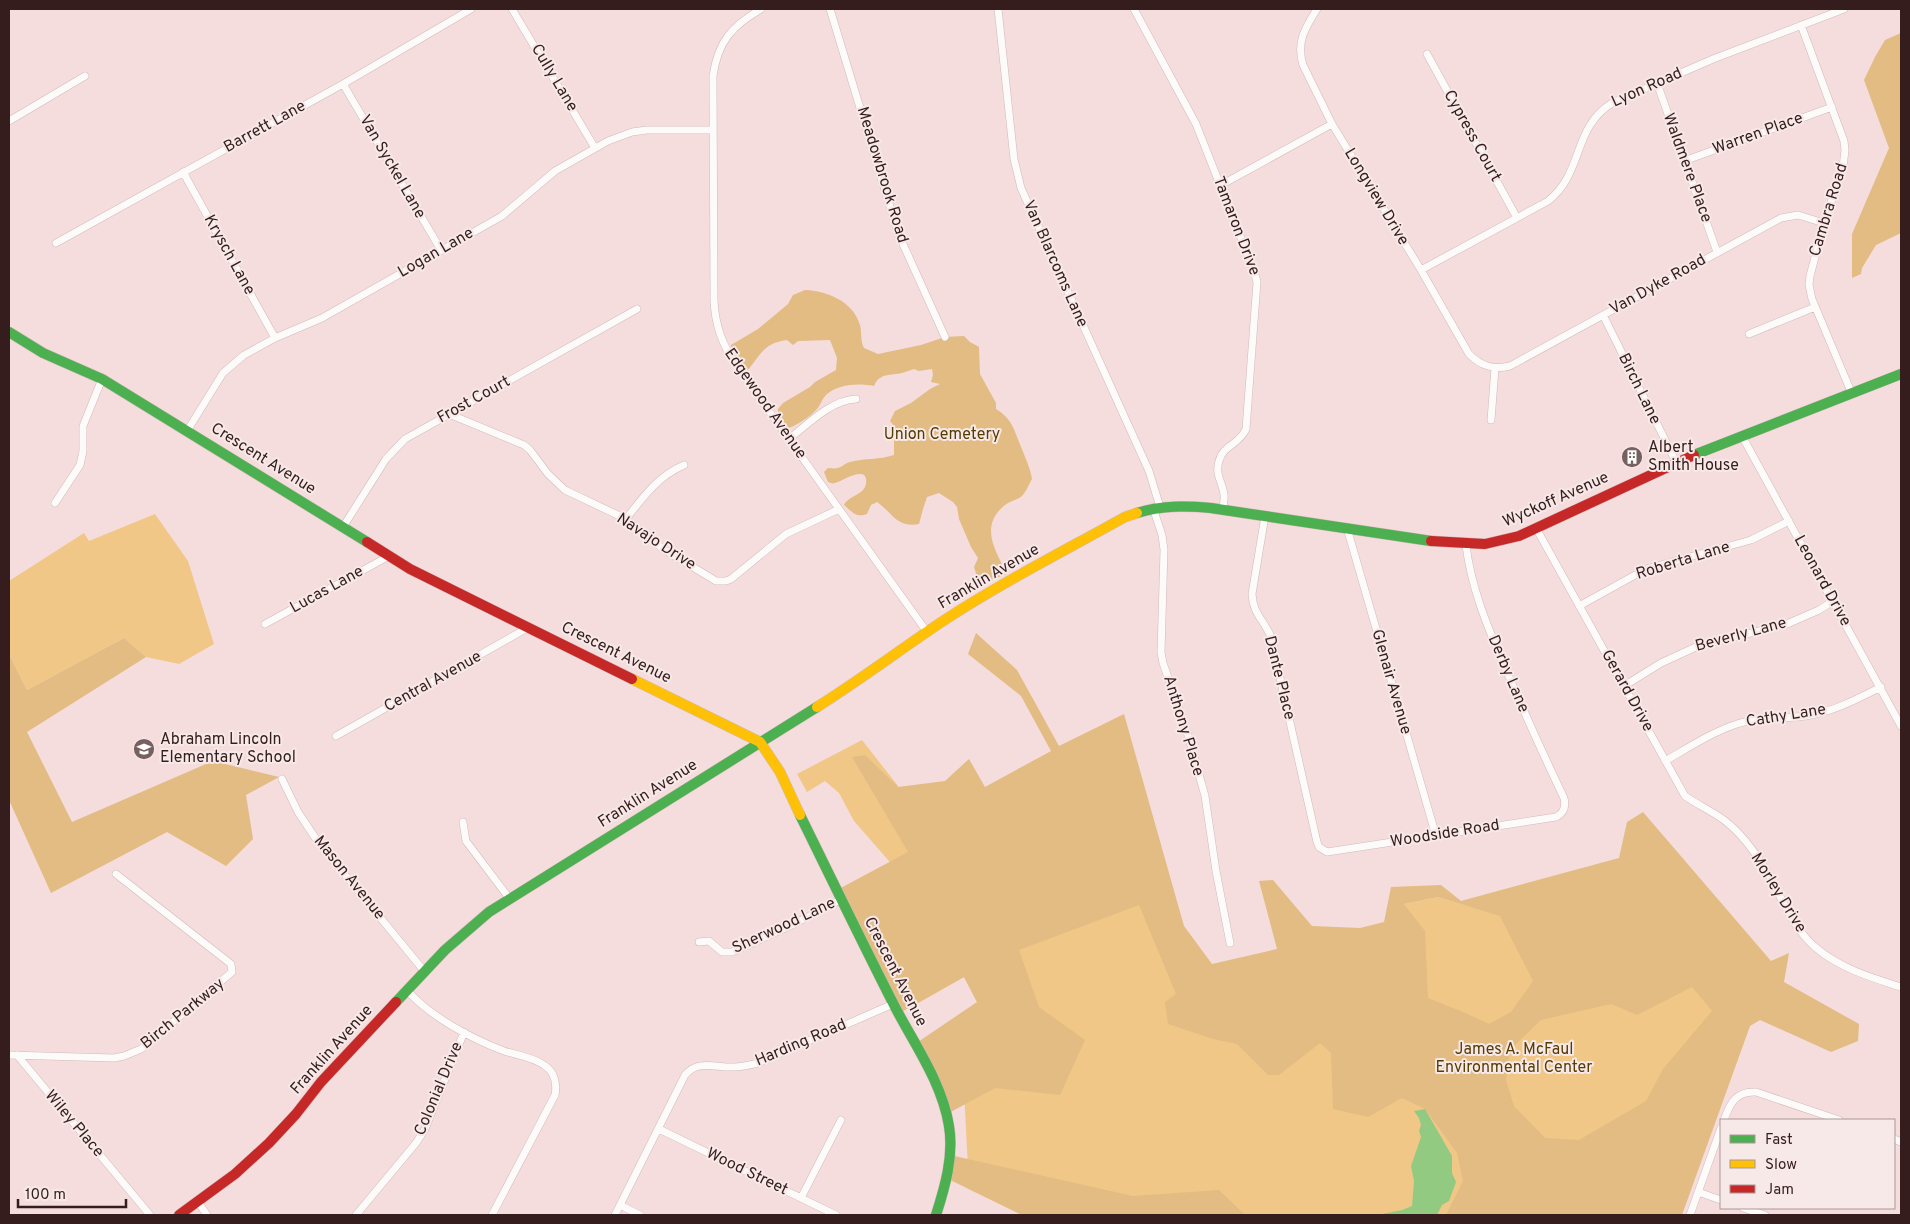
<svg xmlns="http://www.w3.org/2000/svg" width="1910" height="1224" viewBox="0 0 1910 1224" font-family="Overpass,sans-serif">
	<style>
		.green { fill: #f1c788 }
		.forest { fill: #e2bc82; fill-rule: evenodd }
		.water { fill: #93ca82 }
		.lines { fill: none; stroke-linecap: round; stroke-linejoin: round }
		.street-casing { stroke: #d1bab9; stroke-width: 8 }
		.fast-casing { stroke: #d1bab9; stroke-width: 11 }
		.slow-casing { stroke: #d1bab9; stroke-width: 11 }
		.jam-casing { stroke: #d1bab9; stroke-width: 11 }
		.street { stroke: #fdfafa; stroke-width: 7 }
		.fast { stroke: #4caf50; stroke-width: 10 }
		.slow { stroke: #ffc107; stroke-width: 10 }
		.jam { stroke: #c62828; stroke-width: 10 }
		.labels { text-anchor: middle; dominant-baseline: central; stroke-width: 4; stroke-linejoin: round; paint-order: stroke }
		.street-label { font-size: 16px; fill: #361d1d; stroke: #f7e9e8 }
		.park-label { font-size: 16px; fill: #563c00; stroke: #f7e9e8 }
		.poi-label { font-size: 16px; fill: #361d1d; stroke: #f7e9e8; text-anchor: start }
	</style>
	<rect width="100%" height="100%" fill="#f4dddc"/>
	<!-- green -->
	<path class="green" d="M155,514l33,47 26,83 -35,20 -33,-7 -22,-19 -97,52 -18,-36v-73l75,-48 5,8z
		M862,740l47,60 53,-23 204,144 36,55 215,-54 -13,-18 34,-7 37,11 182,-43 69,171 -153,179h-551l-53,-26 -5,-99 13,-88 -13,-25 -56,32 -12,-140 -42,-48 -15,-28 -14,-12 -18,11 -10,-18z"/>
	<!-- forest -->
	<path class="forest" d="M1901,33v200l-25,12 -14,23 -1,6 -9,4v-44l37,-86 -25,-68 11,-23 10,-17z
		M805,290c22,1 48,11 55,35 2,8 0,15 4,23l14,6 43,-9 24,-8 19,-1 6,6 9,5 1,27 16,29v6c18,11 18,23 26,40 4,11 8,18 10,30 -3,5 -6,13 -10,17 -5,4 -12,5 -17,9 -26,21 -10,45 2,69l-22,8 -7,-2 -4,-13 4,-9 -7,-11 -12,-28 -2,-12 -4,-5 -14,-9 -12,4 -4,12 -4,15c-23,4 -26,-11 -42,-22l-6,3 -4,9c-11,4 -15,-2 -23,-9 4,-9 20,-10 22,-21 3,-21 -24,-3 -31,-1 -3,1 -3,0 -7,-1l-4,-10 4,-4c15,2 12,-3 22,-6 15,-4 29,-2 44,-7v-29l-4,-5 5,-10 16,-8 19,-14 10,-5 -9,-2 2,-7 -1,-6 -13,2 -5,-2c-4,1 -8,3 -12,4 -11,3 -22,-1 -28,13 -15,-3 -36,-2 -48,9 -5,5 -6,12 -11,16 -5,6 -19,14 -26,17l-11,-13v-6l5,-6 27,-16 5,-5 21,-12 1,-12 -7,-18 -32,1 -5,4 -6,-5c-23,3 -26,14 -40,31 -6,-7 -17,-18 -16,-26l27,-16 30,-25 5,-9z
		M976,633l41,37 42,76 65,-32 60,212 28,38 65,-15 -18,-68 14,-1 39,46 48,2 24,-6 7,-35 50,-2 20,16 158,-43 8,-36 16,-10 128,149 18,-8 -5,29 75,42 -1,17 -27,11 -71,-32 -10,6 -68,189h-236l17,-34 -6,-28 -32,-44 -23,-11 -34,19 -35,-8 -2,-56 -11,-10 -41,32h-11l-31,-31 -24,-5 -45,-15 -3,-22 11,-8 -37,-89 -120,45 20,57 46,33 -25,55 -65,-7 -48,26 -32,-70 62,-42 -13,-25 -68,38 -59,-125 71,-38 -56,-95 13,-2 33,32 47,-6 24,-22 16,28 66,-36 -30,-55 -53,-42zM1438,897l62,19 33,65 -22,31 -22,12 -26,-12 -35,-14 -3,-67 -21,-27zM1692,987l20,24 -49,58 -17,32 -67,39 -34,-2 -31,-32 -8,-26 4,-30 31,-30 70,-16 26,11z
		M124,638l22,19 -119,75 45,90 141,-61 66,16 -33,18 7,44 -27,27 -59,-34 -116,61 -42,-93v-146l18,36z
		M950,1155l183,41 86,-6 26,25h-223l-76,-37z"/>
	<!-- water -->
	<path class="water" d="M1425,1109l27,47v17l4,9 -7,19 -7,4 -5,10h-60l25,-5 10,-4 2,-25 -3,-15 10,-29 -2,-6 2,-6 -2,-7 -5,-7z"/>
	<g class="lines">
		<!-- street casing -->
		<g class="street-casing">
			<path id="street" d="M512,9l83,139
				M761,9c-29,17 -43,32 -48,67l1,224c1,25 8,44 22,65l191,267
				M830,9l68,224 47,104
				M998,9l16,150 7,29 128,283 11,36
				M1134,9l62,115 58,147 3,11 -11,147c-6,15 -23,16 -27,32 -6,18 11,27 3,48
				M1317,9c-12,19 -21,33 -14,56l29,59 89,146 48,84c12,12 24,16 41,12l271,-148 17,-3 26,8
				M1801,25l43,116 1,9 -2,17 -19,56 -14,53 -1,9 3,14 40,95
				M1427,54l90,164
				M1657,83l60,169
				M343,84l98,166
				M9,121l76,-45
				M1684,161l148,-54
				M183,172l92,166
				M1221,185l111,-61
				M56,243l287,-159 128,-75
				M1421,270l127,-69c36,-28 24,-73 64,-98l101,-44 131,-50
				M1603,315l73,147
				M1749,334l66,-27
				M449,414l75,31 6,5 18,24 17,16 61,29 37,30 53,32h10l5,-2 55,-45 53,-25
				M1491,420l4,-52
				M187,431l36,-58 21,-18 31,-17 47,-20 180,-102 53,-45 53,-30 24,-9 15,-2h66
				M1742,436l159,290
				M789,439c19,-15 42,-39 67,-40
				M55,503l25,-38 3,-14v-25l19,-47
				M1153,508l9,27 2,15 -3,102 2,11 25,72 17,61 11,75 14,72
				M1265,516l-13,78c1,20 12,26 19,43 3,7 4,15 5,23l41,182 2,5 8,5 229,-35c8,-4 10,-11 8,-19 -21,-44 -41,-88 -60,-133 -17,-39 -33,-78 -38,-120
				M626,519c17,-22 32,-43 58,-54
				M343,527l43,-68 19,-20 232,-130
				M1347,528l89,308
				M1536,528l149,268c13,9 27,15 39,24 17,13 31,32 42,50 15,26 26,57 49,77 24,21 57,31 86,40
				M1579,606l67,-37 105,-29 38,-19
				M265,624l124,-68
				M1624,686l37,-23 37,-17 89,-22 32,-14 14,-9
				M336,736l193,-109
				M1665,761c23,-13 47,-29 72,-37 22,-7 46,-5 69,-8 27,-4 51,-17 75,-29
				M282,779l16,33 20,30 107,130
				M463,822l3,19 43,57
				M699,942l10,-1 13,11h10l62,-28 48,-25
				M407,990c22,26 65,49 97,61 13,4 29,6 40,14 11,7 13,19 11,30l-63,120
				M9,1055l105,3 10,-2 17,-7 91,-77 -1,-8 -115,-90
				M17,1055l133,160
				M1724,1120c6,-17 12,-29 32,-28l83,28
				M659,1129l177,86
				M1894,1139l7,3
				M1698,1192l23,8
				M801,1198l40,-78
				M198,1202l9,13
				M620,1205l20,10
				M1743,1208l22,7
				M356,1215l60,-72 9,-14 39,-97
				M615,1215l70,-140c13,-16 31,-7 49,-8 8,0 16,-2 24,-4l135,-59
				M1690,1215l31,-87"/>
		</g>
		<!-- fast casing -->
		<g class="fast-casing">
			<path id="fast" d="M9,332l34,21 59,26 265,163
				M1694,455l207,-81
				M1137,513c25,-8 48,-7 74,-5l220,33
				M800,815c31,63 62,127 94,190 20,39 48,77 55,121 5,30 -4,61 -13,89
				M396,1002l49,-52 44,-38 328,-205"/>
		</g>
		<!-- slow casing -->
		<g class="slow-casing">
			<path id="slow" d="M632,679l128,63 20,30 20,43
				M817,707c43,-27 84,-58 126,-86 58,-38 121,-70 182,-104l12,-4"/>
		</g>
		<!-- jam casing -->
		<g class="jam-casing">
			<path id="jam" d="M1431,541l54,3 34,-8 175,-81
				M367,542l43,27 222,110
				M179,1215l56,-41 34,-31 27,-29 25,-32 75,-80"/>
		</g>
		<!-- street -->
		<use href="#street" class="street"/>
		<!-- fast -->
		<use href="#fast" class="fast"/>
		<!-- slow -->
		<use href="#slow" class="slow"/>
		<!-- jam -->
		<use href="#jam" class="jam"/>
	</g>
	<!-- icons -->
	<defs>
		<g id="building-disc" transform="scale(1.125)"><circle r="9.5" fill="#786060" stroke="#f7e9e8"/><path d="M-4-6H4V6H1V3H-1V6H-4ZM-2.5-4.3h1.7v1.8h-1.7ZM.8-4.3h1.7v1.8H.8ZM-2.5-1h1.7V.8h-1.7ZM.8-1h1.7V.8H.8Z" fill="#fff"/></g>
		<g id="school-disc" transform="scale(1.125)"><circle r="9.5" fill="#786060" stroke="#f7e9e8"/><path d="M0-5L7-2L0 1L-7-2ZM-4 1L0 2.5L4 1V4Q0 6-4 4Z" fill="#fff"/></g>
	</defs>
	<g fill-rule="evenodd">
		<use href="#building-disc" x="1632" y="457"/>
		<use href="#school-disc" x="144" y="749"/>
	</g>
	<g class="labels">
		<!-- street labels -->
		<g class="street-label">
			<text transform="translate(554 78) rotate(59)">Cully Lane</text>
			<text transform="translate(1647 88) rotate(-24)">Lyon Road</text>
			<text transform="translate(265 127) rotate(-29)">Barrett Lane</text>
			<text transform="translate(1758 134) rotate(-20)">Warren Place</text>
			<text transform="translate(1472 136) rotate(61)">Cypress Court</text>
			<text transform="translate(392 167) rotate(60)">Van Syckel Lane</text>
			<text transform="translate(1687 168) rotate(70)">Waldmere Place</text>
			<text transform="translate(882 175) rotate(73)">Meadowbrook Road</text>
			<text transform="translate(1376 197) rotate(59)">Longview Drive</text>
			<text transform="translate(1829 210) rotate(-73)">Cambra Road</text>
			<text transform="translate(1236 226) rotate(69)">Tamaron Drive</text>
			<text transform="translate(436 253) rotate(-30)">Logan Lane</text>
			<text transform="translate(229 255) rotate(61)">Krysch Lane</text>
			<text transform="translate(1055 264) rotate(66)">Van Blarcoms Lane</text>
			<text transform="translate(1658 285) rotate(-29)">Van Dyke Road</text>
			<text transform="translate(1639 389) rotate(64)">Birch Lane</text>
			<text transform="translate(474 400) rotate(-29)">Frost Court</text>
			<text transform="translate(765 404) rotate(55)">Edgewood Avenue</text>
			<text transform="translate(263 459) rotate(32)">Crescent Avenue</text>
			<text transform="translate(1556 500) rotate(-24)">Wyckoff Avenue</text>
			<text transform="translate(656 542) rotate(33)">Navajo Drive</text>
			<text transform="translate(1683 561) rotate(-17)">Roberta Lane</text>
			<text transform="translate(989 577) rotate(-30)">Franklin Avenue</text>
			<text transform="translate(1822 581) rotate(61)">Leonard Drive</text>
			<text transform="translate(327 590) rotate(-29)">Lucas Lane</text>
			<text transform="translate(1741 635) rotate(-15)">Beverly Lane</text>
			<text transform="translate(616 653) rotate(26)">Crescent Avenue</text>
			<text transform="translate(1508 674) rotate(67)">Derby Lane</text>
			<text transform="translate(1279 678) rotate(76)">Dante Place</text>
			<text transform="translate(433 682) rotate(-29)">Central Avenue</text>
			<text transform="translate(1391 682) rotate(74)">Glenair Avenue</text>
			<text transform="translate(1627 691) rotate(61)">Gerard Drive</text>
			<text transform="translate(1786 716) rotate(-9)">Cathy Lane</text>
			<text transform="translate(1183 726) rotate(73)">Anthony Place</text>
			<text transform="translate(648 794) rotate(-32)">Franklin Avenue</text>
			<text transform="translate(1445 834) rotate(-9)">Woodside Road</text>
			<text transform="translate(349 878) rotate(51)">Mason Avenue</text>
			<text transform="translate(1778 893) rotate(58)">Morley Drive</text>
			<text transform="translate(784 926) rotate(-25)">Sherwood Lane</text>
			<text transform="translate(895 972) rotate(63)">Crescent Avenue</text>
			<text transform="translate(183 1014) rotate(-39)">Birch Parkway</text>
			<text transform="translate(801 1043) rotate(-23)">Harding Road</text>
			<text transform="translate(332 1050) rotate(-48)">Franklin Avenue</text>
			<text transform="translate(439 1089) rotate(-67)">Colonial Drive</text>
			<text transform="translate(74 1124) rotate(50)">Wiley Place</text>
			<text transform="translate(747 1172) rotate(26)">Wood Street</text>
		</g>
		<!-- park labels -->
		<g class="park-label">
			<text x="942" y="435">Union Cemetery</text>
			<text x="1514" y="1050">James A. McFaul<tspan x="1514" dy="18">Environmental Center</tspan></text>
		</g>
		<!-- poi labels -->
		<g class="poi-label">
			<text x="1648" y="448">Albert<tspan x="1648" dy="18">Smith House</tspan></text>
			<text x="160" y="740">Abraham Lincoln<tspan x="160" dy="18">Elementary School</tspan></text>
		</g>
	</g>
	<!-- border -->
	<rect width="1910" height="1224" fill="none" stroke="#361d1d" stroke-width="20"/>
	<!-- legend -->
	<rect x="1720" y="1119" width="175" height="90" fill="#f7e9e8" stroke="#aa9797"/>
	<rect x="1730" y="1135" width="25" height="8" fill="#4caf50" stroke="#aa9797"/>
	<text x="1765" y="1144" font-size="15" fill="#361d1d">Fast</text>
	<rect x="1730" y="1160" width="25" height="8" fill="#ffc107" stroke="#aa9797"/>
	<text x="1765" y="1169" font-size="15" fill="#361d1d">Slow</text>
	<rect x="1730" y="1185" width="25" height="8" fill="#c62828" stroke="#aa9797"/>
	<text x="1765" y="1194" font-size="15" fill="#361d1d">Jam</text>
	<!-- scale -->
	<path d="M18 1199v8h108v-8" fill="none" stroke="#361d1d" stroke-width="2.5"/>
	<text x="25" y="1199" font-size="15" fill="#361d1d" stroke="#f7e9e8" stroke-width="4" paint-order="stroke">100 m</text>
</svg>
